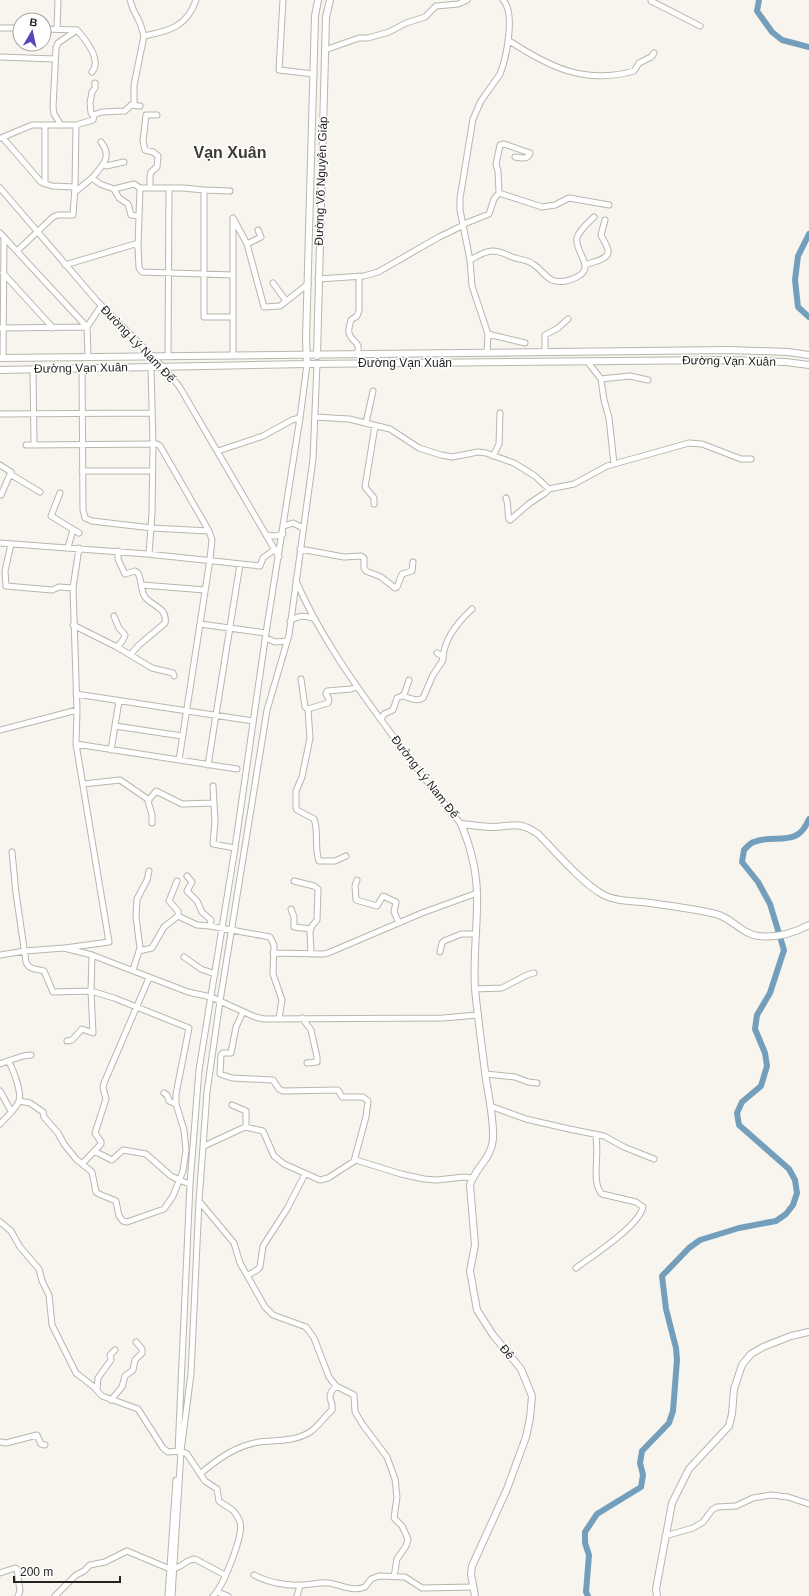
<svg xmlns="http://www.w3.org/2000/svg" width="809" height="1596" viewBox="0 0 809 1596" font-family="Arial,sans-serif">
	<style>
		.lines { fill: none; stroke-linecap: round; stroke-linejoin: round }
		.river { stroke: #749fbc; stroke-width: 6 }
		.minor-casing { stroke: #b8b6ae; stroke-width: 7 }
		.major-casing { stroke: #b8b6ae; stroke-width: 8 }
		.minor { stroke: #fff; stroke-width: 5 }
		.major { stroke: #fff; stroke-width: 6 }
		.labels { text-anchor: middle; dominant-baseline: central; stroke-width: 3; stroke-linejoin: round; paint-order: stroke }
		.street-label { font-size: 12px; fill: #252421; stroke: #fff }
		.district-label { font-size: 16px; font-weight: bold; fill: #3d3b34; stroke: #fff }
	</style>
	<rect width="100%" height="100%" fill="#f7f5ed"/>
	<g class="lines">
		<!-- river -->
		<path class="river" d="M759,0l-2,11 15,21 10,8 27,7
			M809,234l-11,22 -3,24 3,27 11,10
			M588,1596l-2,-4 3,-37 -4,-12v-11l12,-18 44,-27 2,-12 -3,-12 2,-12 27,-28 4,-12 4,-51 -1,-12 -10,-39 -4,-33 27,-28 11,-8 39,-12 37,-7 10,-7 7,-9 4,-12 -2,-13 -6,-11 -50,-44 -2,-12 5,-11 19,-16 6,-20 -2,-13 -10,-24 2,-14 13,-22 14,-43 -14,-46 -12,-22 -16,-20 2,-12c3,-3 6,-7 10,-8 22,-9 43,7 55,-23"/>
		<!-- minor casing -->
		<g class="minor-casing">
			<path id="minor" d="M130,0l3,9 7,14 4,13 -10,49v20
				M283,0l-4,70 35,4
				M651,0v1l49,25
				M0,28h20
				M44,29l33,1c8,9 25,30 15,42
				M57,29l1,-29
				M144,36c25,-5 43,-9 52,-36
				M508,40c41,27 77,45 126,31l5,-8 12,-6 3,-4
				M325,50l34,-12h9l21,-6 17,-9 19,-6 11,-11 22,-2 9,-4
				M0,57l55,2
				M93,115l9,-3 23,-1 6,-6 9,1
				M61,125l-7,-11 -1,-7 3,-59 2,-5 19,-13
				M1,138l31,-13h44l17,-5 1,-4 -3,-3 -1,-10 2,-11 3,-4v-5
				M3,138l38,44 11,4 23,1 -2,28h-15l-5,2 -36,34
				M106,166l18,-4
				M92,178c10,-12 21,-21 9,-36
				M45,184v-59
				M75,187l1,-62
				M0,188l97,113 65,65 17,20 100,171
				M150,188v-12l1,-4 6,-5 1,-11 -5,-4 -8,-2 -2,-9 3,-26h11
				M114,189l20,-5 6,4
				M204,190v127h29
				M75,192l17,-14 8,6 14,5 5,9 9,6 3,11 8,1 1,-28h43l21,2 26,1
				M499,193l-1,-22 -2,-7 4,-19 4,-1 26,9c-2,7 -9,5 -15,4
				M233,218l14,26 17,63 16,-1 28,-22
				M233,219v135
				M464,224l25,-10 5,-15 5,-6 43,14 13,-2 14,-7 40,7
				M0,233l87,94 1,29
				M247,244l14,-7 -3,-7
				M138,247l1,-31
				M470,260c6,-3 15,-9 22,-9 8,0 14,3 20,6 7,3 14,2 21,7 14,9 13,20 33,17 4,-1 10,-3 14,-6 14,-9 -6,-25 -3,-37 2,-8 11,-15 17,-21
				M65,265l70,-21 3,3 1,21 3,4 91,3
				M585,265c6,-3 25,-5 23,-15 -1,-5 -5,-10 -7,-15l4,-15
				M3,273l50,55
				M318,279l46,-3 14,-4 61,-35 25,-12
				M273,283l13,18
				M0,328l87,-1 14,-21
				M488,334l37,9
				M545,351v-16l13,-7 10,-9
				M487,352l1,-18 -16,-48 -2,-26 -10,-50v-12l13,-79 8,-18 19,-27c6,-15 16,-61 3,-74
				M357,353c5,-11 -6,-11 -8,-20 -1,-4 1,-9 2,-13l6,-4 2,-6v-34
				M168,355l1,-167
				M3,358l1,-121
				M587,361l14,18 3,21 5,18 5,46
				M82,368l1,142 2,8 7,3 60,7 57,3
				M33,369l1,75
				M601,379l29,-3 18,4
				M0,414l152,-1
				M315,417l34,2 41,10 29,19 22,7 11,2 26,-5 8,1 28,10 21,13 14,13 25,-5 33,-18 82,-23 13,1 39,15h10
				M366,423l7,-32
				M26,445l131,-1 3,2 49,85 3,9 -2,19 -31,201
				M218,451l45,-15 29,-16 8,-2
				M493,456l6,-12 1,-31
				M0,465l11,7 -10,23
				M82,471h70
				M10,474l30,18
				M60,493l-9,23 28,17
				M506,498c3,7 1,14 3,21l1,1 20,-17 15,-10 4,-4
				M374,504v-6l-9,-11 10,-61
				M284,526l9,-3 10,5
				M266,535l10,1 7,-2
				M0,543l147,11 113,12 3,-8 12,-9
				M11,544l-6,27 1,15 46,4 7,-3 14,1
				M68,547l5,-17
				M300,549l44,8 17,-1 3,2v10l2,3 15,6 14,11 2,-1 5,-13 10,-3 1,-9
				M118,551v8l7,15 10,-3 3,2c4,7 2,17 7,24 7,9 23,11 20,26l-26,22 -9,10
				M149,554l3,-41 1,-69 -2,-77
				M296,581c23,53 57,101 91,147 24,33 48,65 74,96
				M142,585l63,5
				M114,616l5,12 6,7 -2,5 -6,7
				M290,621c9,-6 15,-6 25,-2
				M200,624l66,9
				M73,625l44,22 35,21 21,5 1,3
				M266,638l9,4 12,-1
				M443,658c1,-19 16,-37 29,-49
				M301,679l4,28 3,2 2,29 -8,39 -6,14v17l1,2 17,9c5,13 0,28 5,42h16l11,-5
				M76,694l177,27
				M403,696c7,2 13,6 20,2l10,-23 10,-15 -1,-4 -5,-3
				M308,709l20,-6 1,-4 -3,-5 1,-3 24,-2 5,-2
				M381,720l3,-6 9,-4 4,-12 7,-3 5,-15
				M115,726l67,10
				M0,730l77,-20
				M76,744l161,25
				M111,750l8,-49
				M208,765l32,-201
				M83,784l37,-4 29,20
				M213,786l2,36 -2,22 22,4
				M152,823v-8l-4,-14 8,-10 26,13 32,-1
				M12,852l4,41 10,69c3,8 11,7 18,9l9,21 38,-1 23,7 75,30 -13,66v10l8,26 2,20 -3,21 -10,25 -9,13 -37,13 -4,-1 -4,-5 -3,-15 -17,-7 -3,-2 -4,-20 -16,-13 -12,-15 -6,-11 -14,-16 -1,-5 -13,-9 -11,-2
				M187,876l5,6 -5,9 10,10 5,11 9,8 -1,6
				M357,880l-2,6 1,14 21,6 6,-10 13,6 -2,10 5,11
				M177,881l-8,20 9,10v5
				M294,881l20,5 4,3 -1,31 -5,6 -2,5 1,23
				M291,909l3,8v10l17,2
				M65,948l44,-6 -33,-198 1,-34 -4,-122 6,-40
				M139,951l13,-3 12,-21 14,-11 19,9 13,1 60,11 4,8 -1,29 9,26 -3,18
				M440,952l2,-9 2,-2 17,-7h14
				M273,953l50,1 5,-1 94,-40 55,-20
				M0,955l25,-4 39,-3 28,7 96,37 23,5 44,20 9,2 179,-1 35,-3
				M184,957l17,12 14,5
				M133,970l7,-22 -4,-31 1,-18 10,-19 2,-9
				M475,989l27,-1 25,-13 7,-2
				M243,1012l-7,15 -5,26h-8l-2,2 -1,19 12,4 41,2 6,9 4,2 55,-1 4,7h21l5,4 -2,16 -12,44
				M302,1018l9,12 6,27v5l-10,1
				M67,1041l5,-1 10,-11 11,4 -2,-42 1,-36
				M8,1061l15,-5 8,-1
				M0,1064l8,-3c5,7 14,32 11,40 -2,7 -14,17 -19,23
				M486,1074l29,3 13,5 9,1
				M0,1091l11,20
				M164,1093l3,2 2,6 7,3
				M232,1105l14,6v16
				M490,1106l36,13 43,10 35,7 20,11 30,12
				M204,1146l41,-19 18,4 11,25 10,8 36,16 8,-2 28,-18 45,14 23,5 13,1 27,-3 8,1
				M94,1151l18,9 11,-10 23,4 25,22 8,4 11,4
				M82,1164l19,-20v-2l-6,-9 11,-34 -3,-11 1,-5 45,-105
				M199,1201l35,42 6,20 25,44 8,8 33,12 8,11 15,39 7,9 18,9 1,17 8,13 24,32 8,22 2,18 -3,21 8,8 6,13 -2,7 -9,13 -3,18
				M0,1222l11,9 9,16 19,22 3,12 7,14 3,30 24,48 18,14 8,9 36,13 25,39 5,4 13,-1 6,3 18,27 12,8 2,12c10,8 15,6 21,21 4,13 -17,65 -27,74
				M576,1268c16,-12 63,-42 67,-61l-7,-5 -34,-8c-12,-11 -1,-45 -7,-60
				M248,1275l9,-5 3,-3 3,-21 24,-37 18,-35
				M97,1390l1,-12 13,-18 -1,-5 5,-5
				M111,1400l11,-13 3,-11 8,-6 2,-10 7,-7v-4l-6,-7
				M0,1442l6,1 31,-8 4,9 4,1
				M178,1452l12,-268 9,-114 36,-222 31,-215 34,-215 7,-54
				M200,1474c18,-15 35,-28 59,-32 17,-2 35,0 51,-10 8,-5 14,-15 22,-22 2,-11 -8,-11 4,-24
				M665,1536l28,-8 10,-6 9,-12 5,-3 19,-1 17,-8 18,-3 17,2 21,7
				M0,1573l15,-5 2,1 3,22 -2,5
				M254,1575c13,7 32,11 47,10 9,0 20,-3 28,-2 12,2 24,9 36,4l6,-8 8,-3 26,1 17,11 51,-1
				M217,1592l11,4
				M55,1596l21,-21 8,-4 6,-6 15,-3 22,-11 43,18c13,0 13,-9 25,-10l30,16
				M168,1596l8,-116
				M172,1596l9,-145 10,-77 8,-173 8,-109 13,-91 47,-291 22,-75 24,-176 4,-95
				M297,1596l3,-10"/>
		</g>
		<!-- major casing -->
		<g class="major-casing">
			<path id="major" d="M317,356l9,-339 4,-17
				M0,358l729,-8 59,2 21,3
				M307,364l-1,-25 9,-323 3,-16
				M0,370l307,-6 422,-4 57,2 23,3
				M475,1596l-4,-22 1,-8 35,-77 19,-52 4,-19 2,-22 -11,-27 -28,-34 -16,-25 -7,-39 5,-26 -5,-60c5,-17 22,-27 23,-46 1,-20 -4,-40 -7,-60 -4,-30 -8,-60 -11,-90 -2,-29 2,-57 2,-85 1,-28 -5,-54 -16,-80 11,1 21,3 32,3 20,-1 27,-6 45,7 18,18 43,48 64,60 14,8 33,7 48,9 22,3 45,6 66,11 16,4 27,21 43,22 18,2 35,-3 50,-11
				M657,1596l-1,-7 16,-86 17,-34 40,-43 3,-12 2,-25 8,-24 9,-11 12,-7 28,-11 18,-4"/>
		</g>
		<!-- minor -->
		<use href="#minor" class="minor"/>
		<!-- major -->
		<use href="#major" class="major"/>
	</g>
	<g class="labels">
		<!-- street labels -->
		<g class="street-label">
			<text transform="translate(321 181) rotate(-88)">Đường Võ Nguyên Giáp</text>
			<text transform="translate(138 344) rotate(46)">Đường Lý Nam Đế</text>
			<text transform="translate(729 361) rotate(1)">Đường Vạn Xuân</text>
			<text x="405" y="363">Đường Vạn Xuân</text>
			<text transform="translate(81 368) rotate(-1)">Đường Vạn Xuân</text>
			<text transform="translate(425 777) rotate(52)">Đường Lý Nam Đế</text>
			<text transform="translate(507 1352) rotate(50)">Đê</text>
		</g>
		<!-- district labels -->
		<g class="district-label">
			<text x="230" y="152">Vạn Xuân</text>
		</g>
	</g>
	<!-- north arrow -->
	<g transform="translate(32 32) rotate(9)"><circle r="19" fill="#ffffff" stroke="#a8a7a6"/>
	<path d="M0-3L7 15L0 10L-7 15Z" fill="#5645bd"/>
	<text y="-6" font-size="11" font-weight="bold" text-anchor="middle" fill="#252421">B</text>
	</g>
	<!-- scale -->
	<path d="M14 1576v6h106v-6" fill="none" stroke="#252421" stroke-width="2"/>
	<text x="20" y="1576" font-size="12" fill="#252421" stroke="#ffffff" stroke-width="3" paint-order="stroke">200 m</text>
</svg>
